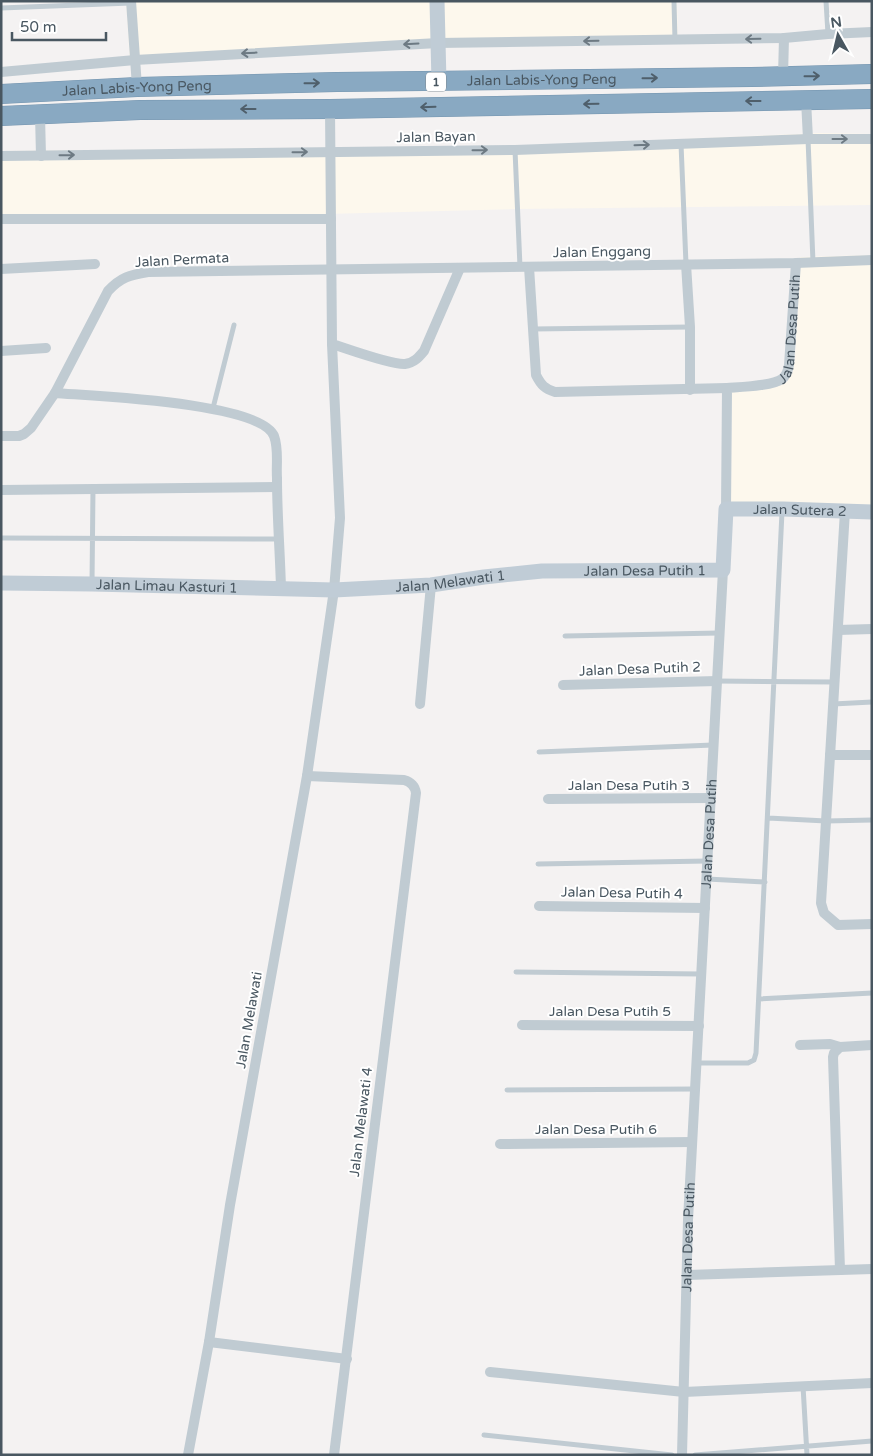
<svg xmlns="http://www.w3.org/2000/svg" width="873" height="1456" viewBox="0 0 873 1456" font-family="'Varela Round',sans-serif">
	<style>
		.commercial { fill: #fdf8ed }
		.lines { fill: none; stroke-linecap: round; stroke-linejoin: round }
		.highway-casing { stroke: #7494ae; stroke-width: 20 }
		.lane { stroke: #c0cbd2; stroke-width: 5 }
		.street { stroke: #c0cbd2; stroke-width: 10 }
		.secondary { stroke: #c0ccd6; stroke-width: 15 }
		.highway { stroke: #89a9c2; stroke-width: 19 }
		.oneway { stroke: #6d7a83 }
		.oneway2 { stroke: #4f5f6b }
		.labels { text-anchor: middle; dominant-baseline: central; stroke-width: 4; stroke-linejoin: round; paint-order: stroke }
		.shield { fill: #fff; stroke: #808990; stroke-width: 1 }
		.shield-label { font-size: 12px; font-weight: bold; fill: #495761 }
		.street-label { font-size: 14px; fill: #495761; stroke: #fff }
	</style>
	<rect width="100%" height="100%" fill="#f4f2f2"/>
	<!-- commercial -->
	<path class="commercial" d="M126,1h551l1,42 -262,5 -286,16z
		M819,133l53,1v71l-357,4 -189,5h-325v-63l518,-5z
		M872,255v250l-141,-3 1,-110 44,-5 11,-5 5,-8 3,-15 5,-102z"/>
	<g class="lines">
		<!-- highway casing -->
		<g class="highway-casing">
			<g id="highway">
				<path id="s4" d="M1,94l136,-7 200,-5 414,-5 121,-3"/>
				<path d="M1,116l139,-6 190,-1 542,-10"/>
			</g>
		</g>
		<!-- lane -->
		<path class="lane" d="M674,1l1,39
			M826,1l2,33
			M1,8l130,-5
			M808,139l5,123
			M681,144l5,120
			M515,150l5,117
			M533,329l157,-2
			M213,408l21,-83
			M1,538l279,1
			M92,583l1,-94
			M565,636l154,-3
			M717,681l117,1
			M833,704l39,-2
			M539,752l174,-7
			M768,818l58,3 46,-1
			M538,864l169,-3
			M707,879l58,3
			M516,972l185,2
			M759,999l113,-6
			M697,1063h51l6,-3 2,-7 26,-541
			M507,1090l188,-1
			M803,1386l4,69
			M484,1435l188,20
			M695,1455l177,-14"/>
		<!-- street -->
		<g class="street">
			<path d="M131,1l6,86"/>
			<path d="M1,72l134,-12 303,-17 346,-5 44,-4 44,-2"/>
			<path d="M783,76l1,-38"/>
			<path d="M806,100l2,39"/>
			<path d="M40,115l1,41"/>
			<path d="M1,156l514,-6 293,-11h64"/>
			<path d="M1,219h330"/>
			<path d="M686,264l4,63v63"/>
			<path d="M529,267l7,108c5,10 9,14 19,17l172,-4"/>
			<path d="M1,269l94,-5"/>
			<path d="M332,344c16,5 59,21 73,20 9,-1 14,-7 19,-13l36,-83"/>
			<path d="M1,351l45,-3"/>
			<path d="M55,393c36,3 205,9 219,43 5,13 2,29 3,42 0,37 3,74 4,110"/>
			<path d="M1,436h18l5,-2 7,-6 24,-35 53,-102c13,-14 22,-16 40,-19l648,-9 76,-3"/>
			<path d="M1,490l276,-3"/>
			<path id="s1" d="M726,509l1,-121c12,-1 46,-2 55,-9 4,-3 6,-8 7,-14l7,-102"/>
			<path d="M845,511l-24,392 3,10 14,12 34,-1"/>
			<path d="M838,630l34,-1"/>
			<path d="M563,685l154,-4"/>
			<path d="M420,704l11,-119"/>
			<path d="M830,755h42"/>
			<path d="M307,776l97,4c7,2 11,6 12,13l-82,662"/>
			<path d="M548,799l163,-1"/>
			<path d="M539,906l166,2"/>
			<path d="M522,1025l177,1"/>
			<path d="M800,1045l30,-1 10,3"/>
			<path d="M500,1144l192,-2"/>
			<path d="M840,1270l-7,-213 1,-4 6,-6 32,-2"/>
			<path d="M687,1275l185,-6"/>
			<path d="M209,1342l138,17"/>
			<path d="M490,1372l194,20 188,-9"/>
			<path d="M188,1455l21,-113 21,-137 77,-429 27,-186 6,-72 -8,-174 -2,-235"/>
			<path id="s2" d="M682,1455l6,-235 35,-650"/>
		</g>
		<!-- secondary -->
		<g class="secondary">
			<path d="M437,1l2,81"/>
			<path id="s3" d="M1,583l91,1 242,6 97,-5 53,-8 58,-6 181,-1 3,-61h57l89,3"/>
		</g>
		<!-- highway -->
		<use href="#highway" class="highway"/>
	</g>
	<!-- one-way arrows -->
	<defs><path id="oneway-shaft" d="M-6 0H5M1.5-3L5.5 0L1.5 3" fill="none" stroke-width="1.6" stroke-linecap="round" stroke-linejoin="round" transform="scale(1.25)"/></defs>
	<g class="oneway">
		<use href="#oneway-shaft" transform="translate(753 39) rotate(179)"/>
		<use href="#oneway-shaft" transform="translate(591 41) rotate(179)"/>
		<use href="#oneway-shaft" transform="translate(411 44) rotate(177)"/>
		<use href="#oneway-shaft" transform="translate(249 53) rotate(177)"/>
		<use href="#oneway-shaft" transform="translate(840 139)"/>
		<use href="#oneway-shaft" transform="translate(642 145) rotate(-2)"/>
		<use href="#oneway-shaft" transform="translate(480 150) rotate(-1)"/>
		<use href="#oneway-shaft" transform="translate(300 152) rotate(-1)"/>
		<use href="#oneway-shaft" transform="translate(67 155) rotate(-1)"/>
	</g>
	<g class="oneway2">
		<use href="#oneway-shaft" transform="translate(812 76) rotate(-1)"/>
		<use href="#oneway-shaft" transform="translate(650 78) rotate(-1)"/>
		<use href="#oneway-shaft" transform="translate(312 83) rotate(-1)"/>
		<use href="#oneway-shaft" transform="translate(753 101) rotate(180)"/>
		<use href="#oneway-shaft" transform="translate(591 104) rotate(179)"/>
		<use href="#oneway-shaft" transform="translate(428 107) rotate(178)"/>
		<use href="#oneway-shaft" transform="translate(248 109) rotate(180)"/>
	</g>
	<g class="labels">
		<!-- shield labels -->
		<rect class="shield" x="426" y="72.5" width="20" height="19" rx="4"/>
		<g class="shield-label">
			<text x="436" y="82">1</text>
		</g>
		<!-- street labels -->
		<g class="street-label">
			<text stroke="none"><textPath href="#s4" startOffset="541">Jalan Labis-Yong Peng</textPath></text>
			<text stroke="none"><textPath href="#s4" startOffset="136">Jalan Labis-Yong Peng</textPath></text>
			<text transform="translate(436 137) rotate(-1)">Jalan Bayan</text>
			<text transform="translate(602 252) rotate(-1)">Jalan Enggang</text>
			<text transform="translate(182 260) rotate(-3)">Jalan Permata</text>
			<text stroke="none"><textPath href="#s1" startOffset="229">Jalan Desa Putih</textPath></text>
			<text stroke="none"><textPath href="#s3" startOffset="858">Jalan Sutera 2</textPath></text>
			<text stroke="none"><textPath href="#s3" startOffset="645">Jalan Desa Putih 1</textPath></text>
			<text stroke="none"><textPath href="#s3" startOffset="450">Jalan Melawati 1</textPath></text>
			<text stroke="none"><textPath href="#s3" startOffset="166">Jalan Limau Kasturi 1</textPath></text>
			<text transform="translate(640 669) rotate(-2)">Jalan Desa Putih 2</text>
			<text x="629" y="785">Jalan Desa Putih 3</text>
			<text stroke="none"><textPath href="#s2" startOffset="622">Jalan Desa Putih</textPath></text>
			<text transform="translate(622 893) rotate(1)">Jalan Desa Putih 4</text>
			<text x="610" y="1011">Jalan Desa Putih 5</text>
			<text transform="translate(249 1020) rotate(-80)">Jalan Melawati</text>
			<text transform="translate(361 1122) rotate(-83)">Jalan Melawati 4</text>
			<text x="596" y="1129">Jalan Desa Putih 6</text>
			<text stroke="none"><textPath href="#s2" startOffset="218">Jalan Desa Putih</textPath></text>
		</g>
	</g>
	<!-- border -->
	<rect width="873" height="1456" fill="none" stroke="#495761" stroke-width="5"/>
	<!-- north arrow -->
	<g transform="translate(838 35) rotate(352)" stroke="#ffffff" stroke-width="4" paint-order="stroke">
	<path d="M0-4L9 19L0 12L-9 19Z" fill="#495761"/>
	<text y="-8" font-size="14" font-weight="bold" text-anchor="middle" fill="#495761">N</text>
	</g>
	<!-- scale -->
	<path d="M12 32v8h94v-8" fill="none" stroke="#495761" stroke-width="2.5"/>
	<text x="20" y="32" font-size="15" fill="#495761" stroke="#ffffff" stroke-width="4" paint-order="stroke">50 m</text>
</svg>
